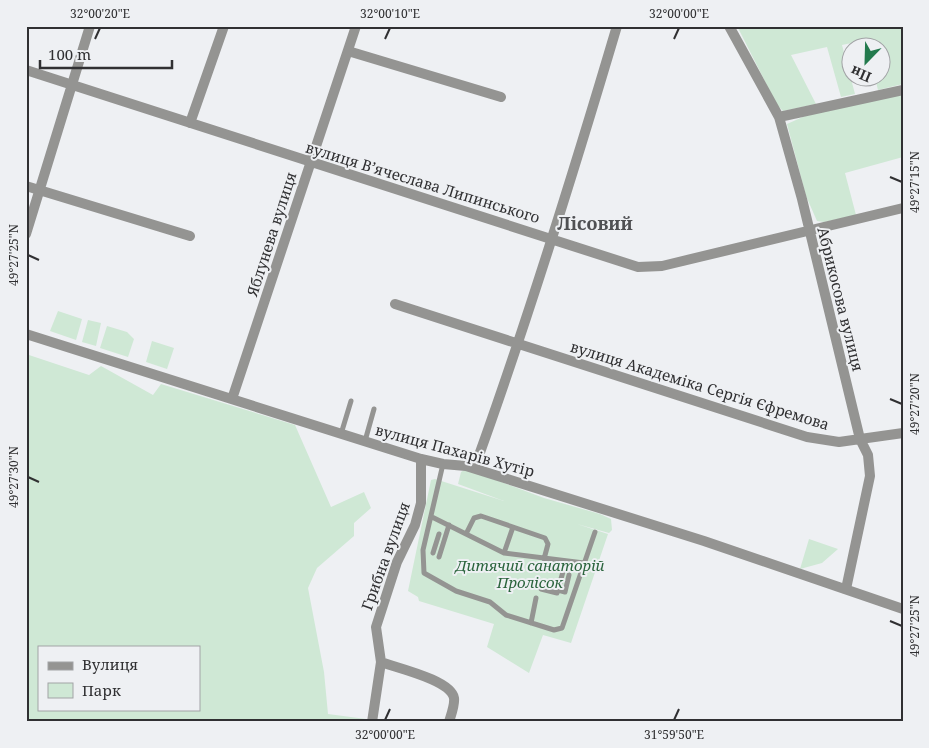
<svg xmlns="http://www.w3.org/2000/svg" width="929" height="748" viewBox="0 0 929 748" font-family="'Noto Serif',serif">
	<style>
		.green { fill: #cfe8d5; fill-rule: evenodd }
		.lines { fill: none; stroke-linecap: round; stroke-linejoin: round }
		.service { stroke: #949492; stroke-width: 5 }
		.minor { stroke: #949492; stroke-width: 10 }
		.ticks { fill: none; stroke: #303032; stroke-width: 2 }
		.labels { text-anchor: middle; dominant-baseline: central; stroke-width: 4; stroke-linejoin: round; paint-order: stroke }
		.street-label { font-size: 15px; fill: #303032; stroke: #eef0f3 }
		.park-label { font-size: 15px; font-style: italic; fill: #2b643d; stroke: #eef0f3 }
		.quarter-label { font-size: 18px; font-weight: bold; fill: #4f5053; stroke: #eef0f3 }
		.neatline { fill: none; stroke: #303032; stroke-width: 2 }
		.ticks-label { font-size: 12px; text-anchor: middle; fill: #303032 }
	</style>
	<rect width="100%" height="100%" fill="#eef0f3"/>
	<!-- green -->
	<path class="green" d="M737,26h166v58l-25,6 -3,-12h7v-30l-14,-1 -2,-7 -24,5 13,49 -14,3 -14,-50 -36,8 25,49 -33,7 -6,-6z
		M903,93v64l-58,16 11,42 -32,7 -7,-1 -11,-25 -19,-72 18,-8z
		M58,311l24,8 -6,21 -26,-9z
		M88,320l13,3 -5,23 -14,-4z
		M107,326l20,6 7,7 -6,18 -28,-9z
		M152,341l22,7 -7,21 -21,-7z
		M26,354l63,21 12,-9 52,29 8,-11 134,41 36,82 33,-15 7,16 -17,15v13l-37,32 -9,20 16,84 4,42 38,5v3h-340zM39,647h160v62h-160z
		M466,469l78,29 56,16 11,5 1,11 -3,3 -32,-9 31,10 -37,109 -28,-8 -14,38 -42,-26 7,-23 -75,-23 -1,-4 -10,-6 23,-111 4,-1 69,22 -46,-17 3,-12z
		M809,539l29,10 -16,14 -22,6z"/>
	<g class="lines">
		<!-- service -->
		<path class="service" d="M341,434l10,-33
			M365,441l9,-32
			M443,464l-20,86 1,23 32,18 34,11 16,13 48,15 8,-2 33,-96
			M432,517l72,36 80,10
			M466,534l8,-16 7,-2 64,22 3,6 -4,15
			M433,553l6,-19
			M504,553l9,-26
			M439,557l10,-32
			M541,589l16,4 9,-32
			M558,590l7,2 4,-17
			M531,623l5,-25"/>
		<!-- minor -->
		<path class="minor" d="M729,26l50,91 23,82 58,240 8,16 2,21 -24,113
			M348,51l153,46
			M26,70l612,197 24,-1 241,-58
			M779,117l124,-27
			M190,123l34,-97
			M26,186l164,50
			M26,234l64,-208
			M395,304l412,133 32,5 64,-9
			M26,334l395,125 22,5 23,2 238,75 199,68
			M232,399l124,-373
			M421,459v44l-6,22 -18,37 -21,65 5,35c16,6 70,18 73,36 1,7 -3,17 -5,24
			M466,466l12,-8c51,-142 96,-287 139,-432
			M372,722l9,-60"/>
	</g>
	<!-- ticks -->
	<path class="ticks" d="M95,39l5,-11M385,39l5,-11M674,39l5,-11M890,177l12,5M28,255l11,5M890,399l12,5M28,477l11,5M890,621l12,5M385,720l5,-11M674,720l5,-11"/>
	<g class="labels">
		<!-- street labels -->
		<g class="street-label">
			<text transform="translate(423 182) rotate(17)">вулиця Вʼячеслава Липинського</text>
			<text transform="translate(271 234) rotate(-72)">Яблунева вулиця</text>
			<text transform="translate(841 299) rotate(76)">Абрикосова вулиця</text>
			<text transform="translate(700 385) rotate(17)">вулиця Академіка Сергія Єфремова</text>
			<text transform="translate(455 450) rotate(15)">вулиця Пахарів Хутір</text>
			<text transform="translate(385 556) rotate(-70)">Грибна вулиця</text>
		</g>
		<!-- park labels -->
		<g class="park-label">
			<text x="530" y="565">Дитячий санаторій<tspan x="530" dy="17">Пролісок</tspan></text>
		</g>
		<!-- quarter labels -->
		<g class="quarter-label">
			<text x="595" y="223">Лісовий</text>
		</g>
	</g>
	<!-- border -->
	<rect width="929" height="748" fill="none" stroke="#eef0f3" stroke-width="55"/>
	<!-- legend -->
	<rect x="38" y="646" width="162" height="65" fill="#eef0f3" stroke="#a2a3a6"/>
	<rect x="48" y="662" width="25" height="8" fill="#949492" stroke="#a2a3a6"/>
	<text x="82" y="670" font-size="15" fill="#303032">Вулиця</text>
	<rect x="48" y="683" width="25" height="15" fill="#cfe8d5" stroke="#a2a3a6"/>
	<text x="82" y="696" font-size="15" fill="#303032">Парк</text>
	<!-- north arrow -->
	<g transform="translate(866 62) rotate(203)"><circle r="24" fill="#eef0f3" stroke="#a2a3a6"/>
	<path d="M0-4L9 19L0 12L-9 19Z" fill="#237a4d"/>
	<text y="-8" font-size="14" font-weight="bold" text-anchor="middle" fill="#303032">Пн</text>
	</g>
	<!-- scale -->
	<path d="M40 60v8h132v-8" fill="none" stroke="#303032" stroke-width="2.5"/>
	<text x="48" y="60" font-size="15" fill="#303032" stroke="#eef0f3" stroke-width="4" paint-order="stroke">100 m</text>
	<rect x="28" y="28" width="874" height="692" class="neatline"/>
	<g class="ticks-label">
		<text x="100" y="18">32°00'20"E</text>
		<text x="390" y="18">32°00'10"E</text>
		<text x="679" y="18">32°00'00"E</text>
		<text transform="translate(915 182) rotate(-90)" y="4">49°27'15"N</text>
		<text transform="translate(14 255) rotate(-90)" y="4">49°27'25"N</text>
		<text transform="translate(915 404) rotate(-90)" y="4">49°27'20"N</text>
		<text transform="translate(14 477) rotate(-90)" y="4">49°27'30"N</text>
		<text transform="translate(915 626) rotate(-90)" y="4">49°27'25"N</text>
		<text x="385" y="739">32°00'00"E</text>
		<text x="674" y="739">31°59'50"E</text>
	</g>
</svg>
